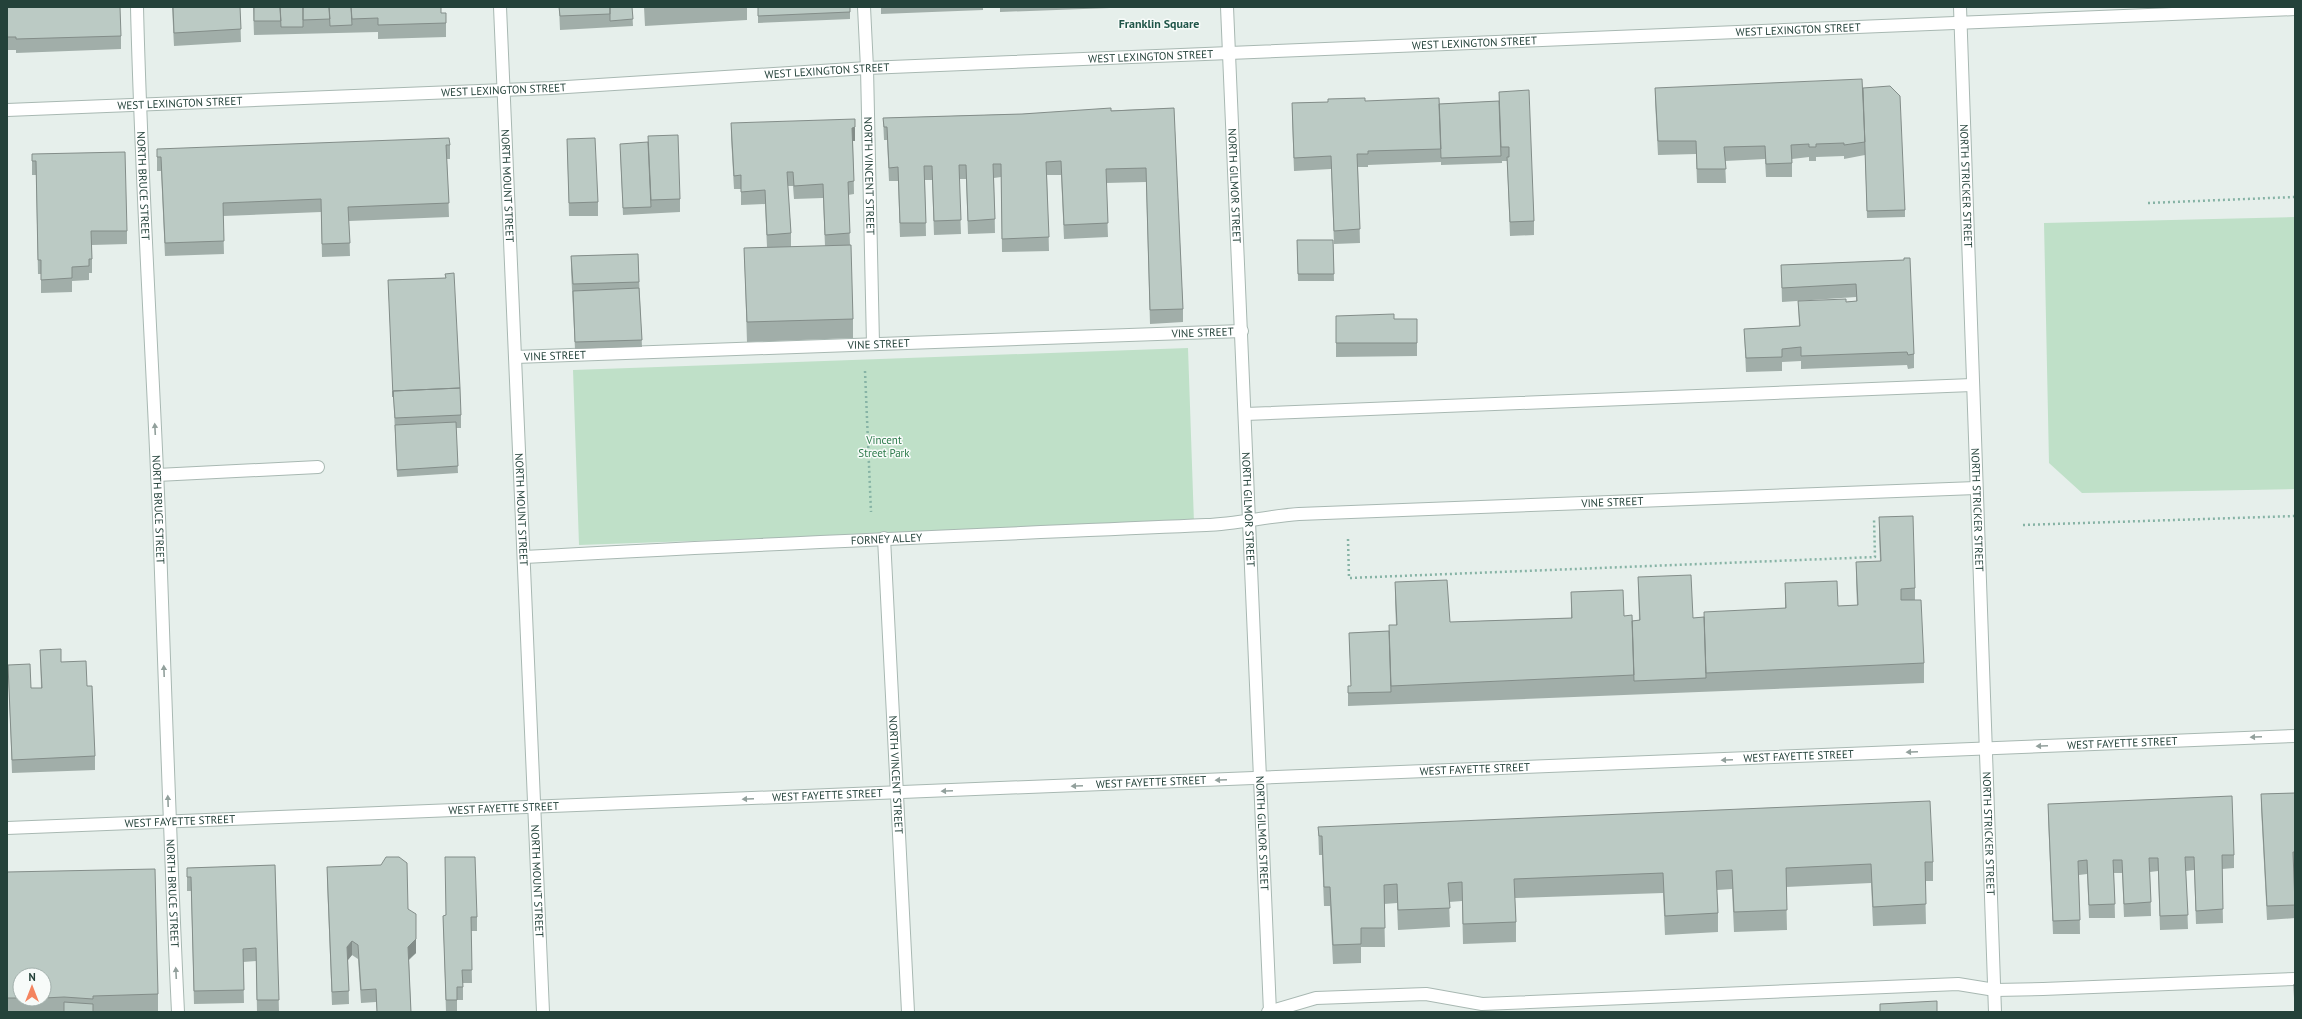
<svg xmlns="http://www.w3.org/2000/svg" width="2302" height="1019" viewBox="0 0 2302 1019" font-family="'PT Sans',sans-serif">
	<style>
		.green { fill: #bfe0c8 }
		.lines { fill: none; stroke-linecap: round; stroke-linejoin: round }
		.minor-casing { stroke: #a8b8b2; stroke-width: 14 }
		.path { stroke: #86b3a5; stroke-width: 2.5; stroke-dasharray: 2 3; stroke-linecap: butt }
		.minor { stroke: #fff; stroke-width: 12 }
		.wall { fill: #a1aea9; fill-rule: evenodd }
		.shaded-wall { fill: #838d89 }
		.building { fill: #bbcac4; stroke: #838d89 }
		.oneway { fill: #92a09c }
		.labels { text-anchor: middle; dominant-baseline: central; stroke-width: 3; stroke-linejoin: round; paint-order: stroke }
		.street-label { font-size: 11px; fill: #24423a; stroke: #f7fbf9 }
		.park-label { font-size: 11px; fill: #2d7a4b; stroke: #f7fbf9 }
		.neighbourhood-label { font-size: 12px; font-weight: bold; fill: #1f5548; stroke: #f7fbf9 }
	</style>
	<rect width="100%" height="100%" fill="#e6efeb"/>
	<!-- green -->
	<path class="green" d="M2295,217v272l-213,4 -33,-30 -5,-240z
		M1188,348l6,175 -615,22 -6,-175z"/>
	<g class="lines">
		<!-- minor casing -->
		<g class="minor-casing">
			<g id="minor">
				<path id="s1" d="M137,7c4,170 15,340 22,510 6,165 11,330 19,495"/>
				<path id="s2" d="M500,7l43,1005"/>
				<path id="s3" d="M864,7l3,61 6,276"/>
				<path id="s4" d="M1227,7l43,1005"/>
				<path id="s5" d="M1960,7l35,1005"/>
				<path id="s6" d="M7,110l544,-22 316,-20 1428,-59"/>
				<path id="s7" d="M515,357l727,-26"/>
				<path d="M1245,414l727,-29"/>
				<path d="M157,475l161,-8"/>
				<path id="s8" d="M884,538l24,474"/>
				<path id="s9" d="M524,557c227,-13 455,-22 682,-32 31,-1 62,-9 93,-11l677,-26"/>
				<path id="s10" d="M7,828l2288,-92"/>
				<path d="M1268,1012l48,-14 110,-4 56,10 476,-20 37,6 48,-1 252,-10"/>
			</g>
		</g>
		<!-- path -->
		<path class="path" d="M2148,203l147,-6
			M865,371l6,141
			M2023,525l272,-9
			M1348,539l1,39 526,-21 -1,-39"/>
		<!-- minor -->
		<use href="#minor" class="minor"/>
	</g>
	<!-- wall -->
	<path class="wall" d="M7,7l114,29v13l-105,4v-3h-9z
		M172,7h68l1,35 -67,4z
		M253,7h188v6l5,10v14l-68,2v-7l-124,3z
		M559,7h73l1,19 -73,4z
		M644,7h103v13l-102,6z
		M758,7h92v12l-92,4z
		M881,7h102v3l-102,4z
		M1000,7h137l-137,5z
		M1655,88h208l42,122v7l-38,1 -2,-63 -21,4v-3l-28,1v4h-7v-4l-17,2v18h-26l-1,-18 -40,2 1,22h-29l-1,-29 -38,1 -3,-54z
		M1499,92l35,129v14l-24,1 -3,-75h-5v2l-61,2v-3l-73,3v2h-10l2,76 -26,1 -3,-75 -37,2 -2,-54v-14l73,-2 74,3 60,-3z
		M1174,108l9,201v13l-33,2 -4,-142 -40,1 2,54 -44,2 -3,-64h-14l2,76 -47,1 -1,-75 -7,1 1,55 -27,1 -2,-55h-7l2,55 -27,1 -2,-55h-7l1,56 -26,1 -2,-56h-9l-2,-41h-3l-1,-22 139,-4z
		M731,123l124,18h-2l1,53 -6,1 5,124v19l-106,4 -3,-94 23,-1 -2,-43 -24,1v-16h-7l-3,-52zM788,186h5l1,13 29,-1 2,48 -34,1v-14z
		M567,139l31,63v14h-29z
		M450,145v14h-3l2,58 -100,4 1,35 -28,1 -1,-45 -98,4 1,38 -59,2 -4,-85h-4v-22z
		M620,151l60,48v13l-57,3z
		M32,154l95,77v13l-35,1v28h-3v7l-17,1v11l-31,1v-19h-3l-2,-99h-4z
		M1297,240h36l1,41h-36z
		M638,254l4,93 -67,2 -4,-79v-14z
		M1904,260l10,94v14l-6,1 -1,-4 -106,4v-8l-19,1v9l-36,1 -2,-43 55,-3 -1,-25 48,1 10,-1v-4l-74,5 -1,-37z
		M445,274l16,141v13h-5l2,45 -61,4 -9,-197 57,-2z
		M1336,316l58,3h23v37l-81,1z
		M1879,517l36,71v12l9,63v20l-576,23v-20h3l-2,-53 40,-2 7,-6 -1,-24v-19l55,40 121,-4v-26l53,24 8,5 7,-1 -1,-43 55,41 92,-10v-25l53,23 19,-1 -1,-24v-19l24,-1 -1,-25z
		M40,650l21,12 26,24 8,70v14l-83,3 -4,-108 23,23h10z
		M2295,793v72h-2l2,38v15l-28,2 -6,-112v-14z
		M2048,804l186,51v13l-12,1 1,54 -27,1 -2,-54 -8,1 2,58 -28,1 -2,-59 -8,1 1,44 -27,1 -2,-44h-8l1,45h-26l-2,-44 -8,1 1,59h-27l-5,-117z
		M1318,827l615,35v19h-8l1,43 -53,2 -2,-43 -85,4 1,43 -53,2 -2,-43 -15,1 1,23v19l-53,3 -2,-42 -148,5 1,24v20l-53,2 -1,-43 -13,1 1,25 -52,3 -1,-27 -13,1 1,43h-24v16l-28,1 -3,-58h-6l-2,-51h-3z
		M275,865l4,147h-22l-1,-51 -13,1 1,41 -50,1 -3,-113h-4v-23z
		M327,867l81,42 8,44 -7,7 2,52h-34l-1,-10 -15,1 -3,-44 -6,-4 -4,5 1,44 -17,1 -5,-124z
		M7,872l151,122v18h-151zM20,975h24v24h-24z
		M443,916l34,1v14h-6l1,52h-9v17h-6v12h-11z"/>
	<!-- shaded-wall -->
	<path class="shaded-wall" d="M855,127v14h-3v-13z
		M416,939v14l-8,7v-13z
		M352,941v14l-5,6v-14z"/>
	<!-- building -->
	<path class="building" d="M7,7h113l1,29 -105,3v-2h-9z
		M173,7h67l1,22 -67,4z
		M254,7h26l1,14h-27z
		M280,7h23v20h-22z
		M303,7h26l1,12 -27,1z
		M329,7h22l1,18 -22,1z
		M351,7h90v6h5v10l-68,2v-7l-26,1z
		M559,7h51v7l-50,2z
		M610,7h22l1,12 -23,2z
		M758,7h92v5l-92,4z
		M1862,79l3,63 -21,3v-2l-28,1v3h-7v-3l-18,1 1,18 -26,1 -1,-18 -41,1 2,22h-29l-1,-28h-38l-3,-53z
		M1890,86l10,10 5,114 -38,1 -4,-123z
		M1529,90l5,131 -24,1 -3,-65h2v-10h-8l-2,-55z
		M1365,98v3l74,-3 2,51 -73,2v3h-11l3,75 -26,2 -3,-75 -37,2 -2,-55 36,-1v-3z
		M1499,101l2,55 -60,2 -2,-54z
		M1111,108v3l63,-3 9,201 -33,1 -4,-142 -40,1 2,54 -44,2 -3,-64 -15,1 3,75 -47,2 -1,-75h-8l2,55 -27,2 -2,-56h-7l2,55 -27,1 -2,-55h-8l2,57h-26l-2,-56 -9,1 -2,-41h-3l-1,-9 139,-4z
		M855,119v8l-3,1 2,53 -6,1 2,51 -25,2 -2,-51 -29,2 -1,-14h-6l4,61 -24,2 -2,-45 -24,2v-17l-7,1 -3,-53z
		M678,135l2,64 -29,1 -3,-64z
		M449,138l1,7h-4l3,58 -101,4 2,36 -28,1 -1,-45 -98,4 1,38 -59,2 -4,-86h-4v-8z
		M595,138l3,64 -29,1 -2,-64z
		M648,142l3,65 -28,1 -3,-64z
		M125,152l2,79h-36l1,28h-3v7l-17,1v11l-31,2v-20h-3l-2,-99h-4v-7z
		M1297,240h36l1,34h-36z
		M851,245l2,74 -106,3 -3,-74z
		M638,254l1,28 -66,2 -2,-28z
		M1904,258h6l4,96 -6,1 -1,-3 -106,4v-9l-19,2v8l-36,1 -2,-29 56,-3 -2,-25 48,-2v3l11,-1 -1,-17 -74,4 -1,-23 123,-5z
		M454,273l6,115 -67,3v6l-5,-117 58,-2 -1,-4z
		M639,288l3,52 -67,2 -2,-51z
		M1394,314v5h23v24h-81v-27z
		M460,388l1,27 -66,3 -2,-27z
		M456,422l2,44 -61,4 -2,-45z
		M1913,516l2,72 -14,1v11h20l3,63 -218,10 -2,-61 82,-4 -1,-25 52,-2 1,25 20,-1 -2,-43 25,-1 -2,-44z
		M1691,575l2,43 11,-1 2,61 -72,3 -2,-60 8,-1 -2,-43z
		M1447,580l3,42 122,-4 -1,-26 52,-2 1,26 8,-1 2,60 -243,11 -2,-61h8l-2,-43z
		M1389,631l2,61 -43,1v-7h3l-2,-53z
		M61,649v13l25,-1 1,25h5l3,70 -83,4 -4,-95 22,-1 1,24h11l-2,-38z
		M2295,793v59h-2l2,53 -28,1 -6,-112z
		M2232,796l2,59h-12l1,54 -27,2 -2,-54h-9l3,58 -28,1 -2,-58h-9l2,44 -27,2 -2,-44h-9l2,44 -26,1 -2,-45 -9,1 2,59 -27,1 -5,-117z
		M1930,801l3,61h-8l1,42 -53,3 -2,-43 -85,4 1,42 -53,2 -2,-42 -16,1 2,42 -53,3 -2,-43 -149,6 2,43 -53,2 -1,-42 -14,1 2,25 -52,2 -1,-26 -13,1 1,43h-24v16l-28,1 -3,-58h-6l-2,-51h-3l-1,-9z
		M386,857h13l8,6 1,46 8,5v25l-8,8 3,65h-34l-1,-23 -15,1 -3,-45 -6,-4 -5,6 2,44 -17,1 -5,-125 54,-2z
		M445,857h30l2,60h-6l1,53h-10l1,17h-6v13h-11l-3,-84 3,-1z
		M275,865l4,135h-22l-1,-52 -13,1 1,41 -50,1 -3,-114h-4v-9z
		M155,869l3,125 -65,2v3l-29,-2 -20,1v-23h-24v23h-13v-126z
		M2294,984h1v28z
		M1937,1001v11h-57v-8z
		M64,1002l29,2v8h-29z"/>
	<!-- one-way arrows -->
	<defs><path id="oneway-solid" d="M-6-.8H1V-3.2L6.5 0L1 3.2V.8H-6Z"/></defs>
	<g class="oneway">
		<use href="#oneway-solid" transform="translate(155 429) rotate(-93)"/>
		<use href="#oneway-solid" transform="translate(164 671) rotate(-92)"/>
		<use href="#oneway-solid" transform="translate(2256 737) rotate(178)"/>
		<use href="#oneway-solid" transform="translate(2042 746) rotate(178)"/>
		<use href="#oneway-solid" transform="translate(1912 752) rotate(178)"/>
		<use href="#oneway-solid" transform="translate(1727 760) rotate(178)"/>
		<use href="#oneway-solid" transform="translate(1221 780) rotate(178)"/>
		<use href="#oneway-solid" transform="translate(1077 786) rotate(178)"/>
		<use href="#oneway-solid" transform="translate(947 791) rotate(178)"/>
		<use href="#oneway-solid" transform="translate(748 799) rotate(178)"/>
		<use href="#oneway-solid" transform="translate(168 801) rotate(-92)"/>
		<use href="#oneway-solid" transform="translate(176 973) rotate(-93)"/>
	</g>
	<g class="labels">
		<!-- street labels -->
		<g class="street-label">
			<text stroke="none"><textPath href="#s6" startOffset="1793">WEST LEXINGTON STREET</textPath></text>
			<text stroke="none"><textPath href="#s6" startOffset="1469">WEST LEXINGTON STREET</textPath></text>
			<text stroke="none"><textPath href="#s6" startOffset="1145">WEST LEXINGTON STREET</textPath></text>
			<text stroke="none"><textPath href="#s6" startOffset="821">WEST LEXINGTON STREET</textPath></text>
			<text stroke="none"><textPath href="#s6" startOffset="497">WEST LEXINGTON STREET</textPath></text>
			<text stroke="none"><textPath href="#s6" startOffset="173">WEST LEXINGTON STREET</textPath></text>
			<text stroke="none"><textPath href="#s3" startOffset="169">NORTH VINCENT STREET</textPath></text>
			<text stroke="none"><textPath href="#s1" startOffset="179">NORTH BRUCE STREET</textPath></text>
			<text stroke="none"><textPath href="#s2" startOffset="179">NORTH MOUNT STREET</textPath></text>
			<text stroke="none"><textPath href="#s4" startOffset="179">NORTH GILMOR STREET</textPath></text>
			<text stroke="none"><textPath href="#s5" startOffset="179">NORTH STRICKER STREET</textPath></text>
			<text stroke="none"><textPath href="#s7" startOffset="688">VINE STREET</textPath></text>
			<text stroke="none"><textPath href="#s7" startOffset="364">VINE STREET</textPath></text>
			<text stroke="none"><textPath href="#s7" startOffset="40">VINE STREET</textPath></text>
			<text stroke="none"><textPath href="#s9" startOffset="1090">VINE STREET</textPath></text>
			<text stroke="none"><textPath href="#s1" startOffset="503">NORTH BRUCE STREET</textPath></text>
			<text stroke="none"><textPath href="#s2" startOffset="503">NORTH MOUNT STREET</textPath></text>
			<text stroke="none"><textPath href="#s4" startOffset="503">NORTH GILMOR STREET</textPath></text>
			<text stroke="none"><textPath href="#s5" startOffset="503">NORTH STRICKER STREET</textPath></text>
			<text stroke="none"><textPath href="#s9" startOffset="363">FORNEY ALLEY</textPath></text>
			<text stroke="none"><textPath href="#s10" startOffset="2117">WEST FAYETTE STREET</textPath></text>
			<text stroke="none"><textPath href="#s10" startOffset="1793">WEST FAYETTE STREET</textPath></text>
			<text stroke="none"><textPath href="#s10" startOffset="1469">WEST FAYETTE STREET</textPath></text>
			<text stroke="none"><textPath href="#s8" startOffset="237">NORTH VINCENT STREET</textPath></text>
			<text stroke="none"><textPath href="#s10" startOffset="1145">WEST FAYETTE STREET</textPath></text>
			<text stroke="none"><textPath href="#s10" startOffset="821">WEST FAYETTE STREET</textPath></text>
			<text stroke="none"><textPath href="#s10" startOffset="497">WEST FAYETTE STREET</textPath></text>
			<text stroke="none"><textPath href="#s10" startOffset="173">WEST FAYETTE STREET</textPath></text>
			<text stroke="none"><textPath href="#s4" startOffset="827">NORTH GILMOR STREET</textPath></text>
			<text stroke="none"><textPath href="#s5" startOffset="827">NORTH STRICKER STREET</textPath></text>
			<text stroke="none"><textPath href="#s2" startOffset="875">NORTH MOUNT STREET</textPath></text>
			<text stroke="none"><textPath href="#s1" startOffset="887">NORTH BRUCE STREET</textPath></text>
		</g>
		<!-- park labels -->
		<g class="park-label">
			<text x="884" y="440">Vincent<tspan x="884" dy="13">Street Park</tspan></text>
		</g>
		<!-- neighbourhood labels -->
		<g class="neighbourhood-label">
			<text x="1159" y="23">Franklin Square</text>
		</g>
	</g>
	<!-- border -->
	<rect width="2302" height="1019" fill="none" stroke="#24423a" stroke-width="16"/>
	<!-- north arrow -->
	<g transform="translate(32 987)"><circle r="19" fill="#f7fbf9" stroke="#a3b1ad"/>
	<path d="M0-3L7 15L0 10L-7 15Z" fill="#f4845f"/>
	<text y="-6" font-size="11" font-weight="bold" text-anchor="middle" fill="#24423a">N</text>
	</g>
</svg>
